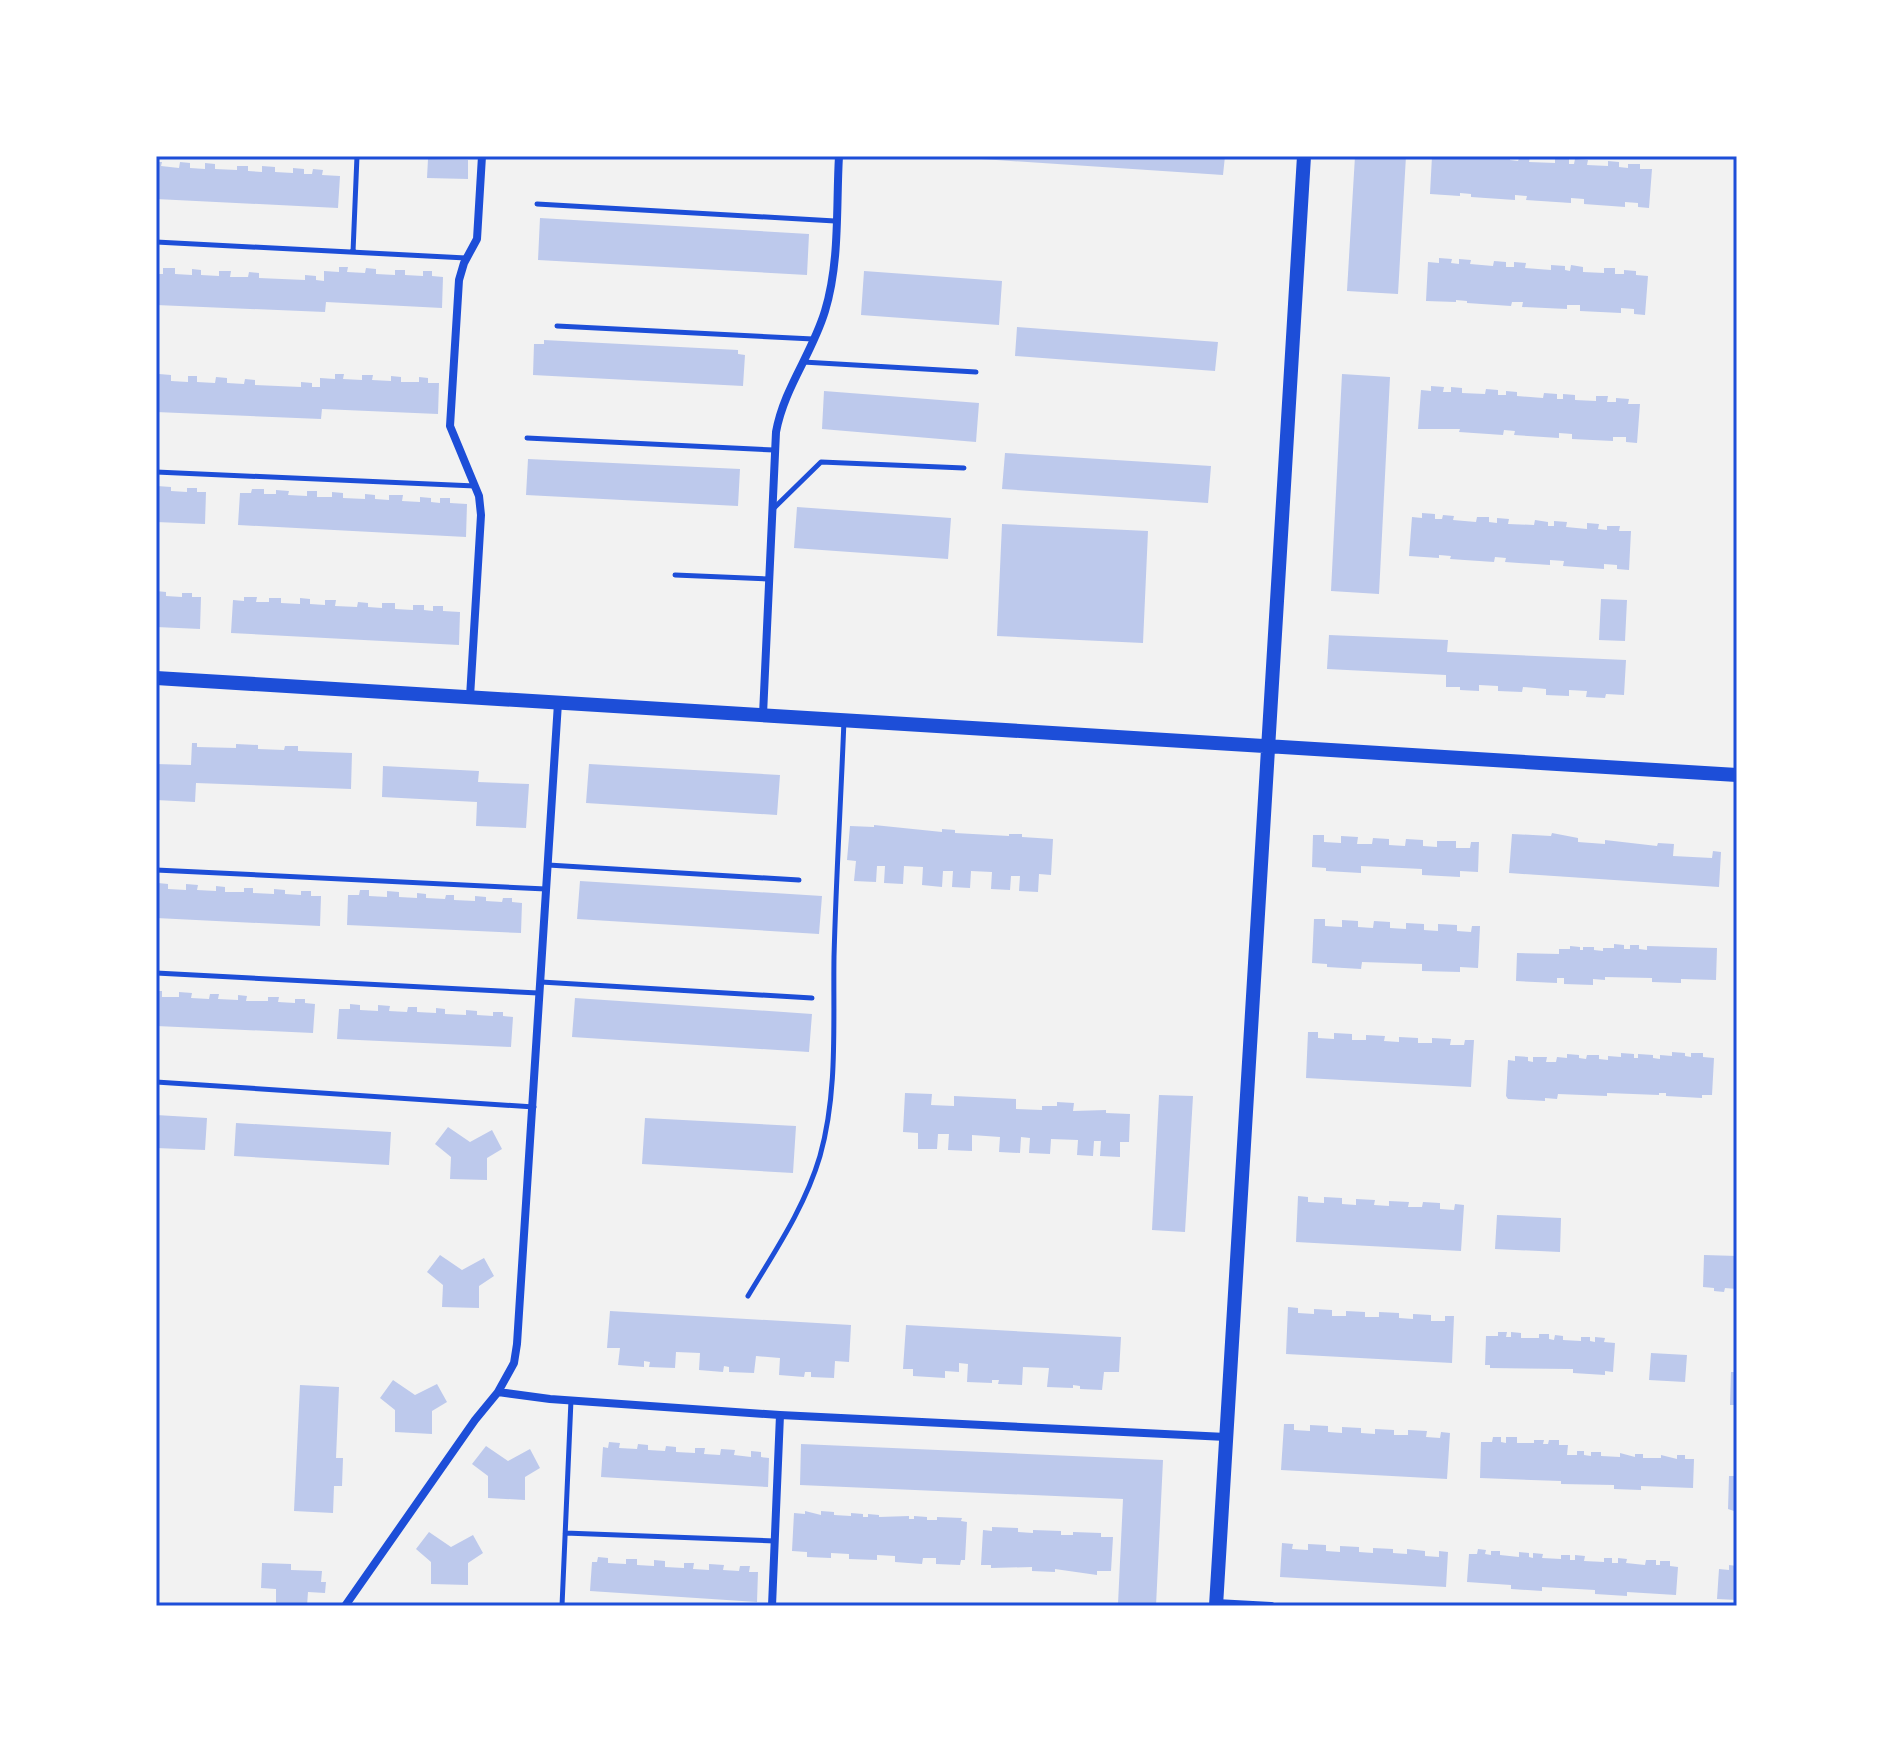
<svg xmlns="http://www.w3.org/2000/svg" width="1893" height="1762" viewBox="0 0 1893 1762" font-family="'PT Sans',sans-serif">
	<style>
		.building { fill: #bdc9ec }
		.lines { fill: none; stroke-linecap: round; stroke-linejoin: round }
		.service { stroke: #1d4ed8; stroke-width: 5 }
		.minor { stroke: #1d4ed8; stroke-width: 8 }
		.secondary { stroke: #1d4ed8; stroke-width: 14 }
		.neatline { fill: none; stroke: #1d4ed8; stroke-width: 3 }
	</style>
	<rect width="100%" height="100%" fill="#f2f2f2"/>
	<!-- building -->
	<path class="building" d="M968,156h257l-2,19 -256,-17z
		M1355,156h51l-8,138 -51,-3z
		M1432,156h42v2l23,1v-3h13v4l8,1 2,-5 10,1 -1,5 26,1v-4h14v5h5l1,-5 13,1 -1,5 21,1v-5l11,1v5l9,1v-4h12v5h12l-3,39 -11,-1v-4l-13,-1v5l-41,-3v-5l-13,-1v5l-45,-3 1,-4 -12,-1v5l-44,-3v-3l-11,-1v3l-30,-2z
		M428,159l40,1v19l-41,-1z
		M156,162h6l-1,4 18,2 1,-6 10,1v5l15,1v-6l10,1v5l22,1v-4h11v5l14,1v-6l13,1v5l18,1v-5l11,1v5h8l1,-5 10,1 -1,5 18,1 -2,32 -182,-9z
		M540,218l269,16 -2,41 -269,-15z
		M1439,258l13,1 -1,4 8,1v-5l12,1 -1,4 23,2 1,-5 12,1v5h8v-5l12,1 -1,5 26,2v-5l14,1v4l5,1 1,-6 12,2v5l21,1v-5h11v6h9v-4l12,1v4l12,1 -3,39 -11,-1v-5l-13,-1v5l-41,-2v-6h-13v4l-45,-2 1,-5h-11l-1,4 -44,-3v-2l-11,-1v2l-30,-1 2,-39 11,1z
		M339,267h9l-1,5 18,1 1,-5 10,1v5l19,1v-5h10v5l18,1v-5h9v5l11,1 -1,31 -116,-6 -1,10 -169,-7v-31h7v-6h12v6l17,1v-6l9,1v5l18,1v-5h12l-1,6h18l1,-5 10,1v5l46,2v-5l11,1v4l8,1v-10l15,1z
		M864,271l138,10 -3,44 -138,-10z
		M1017,327l201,15 -3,29 -200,-15z
		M544,340l194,10v4l7,1 -2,31 -210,-11 1,-31h10z
		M159,374l12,1v6l17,1v-6h9v6l18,1 1,-6 11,1v5l17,1 1,-5 10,1v5l46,2v-5l11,1v4h8v-9l15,1v-5h9l-1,5 19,1v-5h11l-1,5 19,1v-5l10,1v5h18v-5l9,1v5h11l-1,31 -116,-5 -1,10 -165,-7v-32h3z
		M1342,374l48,3 -11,217 -48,-3z
		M1431,386l13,1 -1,5h8v-5l11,1v5l23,1 1,-5 12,1v5h8v-4l11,1v4l26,2 1,-5 13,1v5h6v-5l12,1v5l21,1v-5h12l-1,6h9v-4l13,1 -1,5h12l-3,39 -11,-1v-5h-13v4l-41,-2v-5l-13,-1v5l-45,-3 1,-4 -11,-1 -1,5 -44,-3 1,-3h-42l3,-39 10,1z
		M824,391l155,12 -3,39 -154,-13z
		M1005,453l206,13 -3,37 -206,-14z
		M528,459l212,10 -2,37 -212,-11z
		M157,486l14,1v4l16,1v-4h10v4h9l-1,32 -49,-2z
		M252,489h12v5h12v-4l13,1 -1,4 19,1v-5h10v6h15v-5l11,1v5l22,1v-5l10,1v4l14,1v-5h14l-1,6 18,1v-5l11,1v4l9,1v-5h10v5l17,1 -1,33 -228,-12 2,-32h11z
		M797,507l154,11 -3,41 -154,-11z
		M1422,513l13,1v5h7l1,-4 11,1 -1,4 23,2 1,-5h12v5l8,1v-5l12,1 -1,5 26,1 1,-5 13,2v4h6v-5l13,1 -1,5 21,2v-6l12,1 -1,5 9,1v-4h13l-1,5h12l-2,39 -12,-1v-4l-13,-1v5l-41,-3 1,-5 -14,-1v5l-45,-3 1,-4 -11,-1 -1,5 -44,-3 1,-3 -12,-1v3l-30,-2 3,-39 10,1z
		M1002,524l146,7 -5,112 -146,-7z
		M156,591l10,1v4l16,1v-4h10v4h9l-1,32 -44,-2z
		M244,597h13l-1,5h13v-4h12v5l19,1v-6l10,1v5l15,1v-5h11l-1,6 22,1 1,-5 10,1v4l14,1v-5h13v6l18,1v-5h11v5l9,1v-5h10v5l17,1 -1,33 -228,-12 2,-33 11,1z
		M1601,599l26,1 -2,41 -26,-1z
		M1329,635l119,5 -1,12 179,8 -2,35 -18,-1 -1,4 -19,-1 1,-6 -18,-1v6l-23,-1v-6l-23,-2 -1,5 -24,-1v-5l-19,-1v6l-19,-1v-3h-14v-12l-119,-6z
		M192,743h5v4l39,1v-4l22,1v4l26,1 1,-4h13v5l54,2 -1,36 -155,-6 -1,19 -39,-2v-36l35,1z
		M589,764l191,11 -3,40 -191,-12z
		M383,766l96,5 -1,11 51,2 -3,44 -50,-2 1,-24 -95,-5z
		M874,825l68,7v-3l13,1v3l54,3v-2h13v3l31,2 -2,36 -12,-1 -1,18 -19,-1 1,-15h-9l-1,14 -19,-1 1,-17 -21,-1 -1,17 -18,-1 1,-16h-10l-1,16 -20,-2 1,-18 -19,-1 -1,18 -19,-1 1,-17h-8l-1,16 -22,-1 2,-20 -9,-1 3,-34 24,1z
		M1552,833l26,5v4l27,2v-4l52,6 1,-3 16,1 -1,12 39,2 1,-7 8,1 -2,35 -210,-14 3,-39 39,2z
		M1313,835h11v7l17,1v-7l17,1 -1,7h15l1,-6 16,1v6l16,1 1,-7 17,1v6l14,1v-6h19v7h14l1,-6h8l-1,30 -18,-1v6l-38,-2v-6l-61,-3v7l-35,-2v-3l-14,-1z
		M580,881l242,15 -3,38 -242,-15z
		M158,883l10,1v5l18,1v-6l12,1 -1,5 19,1v-5l9,1v5h19v-4h9v5l21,1v-5l11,1v4l16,1v-4h10v5h10l-1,30 -164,-8z
		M360,890h9v6l18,1v-6l12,1v5l18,1v-5l9,1v4l19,1 1,-4h8v5l21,1v-5l11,1v4l16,1 1,-4h9v4l10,1 -1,30 -174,-8 1,-30h11z
		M1314,919h11v7l17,1v-7l16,1v6l15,1 1,-7 16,1v6l16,1v-6l18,1v6l14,1v-7l19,1v6l14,1 1,-6h8l-2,42 -18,-1v5l-38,-1v-7l-60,-2 -1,7 -34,-2v-3l-15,-1z
		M1614,944l10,1v4h6v-4h9v4l8,1v-4l70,2 -1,32 -35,-1v4l-29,-1v-4l-47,-1v3l-12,-1v6l-29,-1v-6h-7v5l-41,-2 1,-28 42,1v-5h11v-3l10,1v3h3v-3h11v3l9,1v-3h11z
		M156,991h6v6h17v-5l13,1 -1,5 18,1 1,-5h9l-1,5 20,1v-5l9,1 -1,5h22v-4h11l-1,5 17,1v-4h10v4l10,1 -2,29 -157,-7z
		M575,998l237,16 -3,38 -237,-15z
		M350,1004l10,1v5l18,1v-6l12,1 -1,5 18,1 1,-5h9v5l19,1v-5l9,1v5l21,1v-5l11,1v4l16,1v-4h10v4l10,1 -2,30 -174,-8 2,-30h11z
		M1308,1032h10v6l16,1v-6l18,1v6h14v-5l19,1 -1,5 15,1v-5l19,1v5h14v-5l19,1 -1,6h14l1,-5h9l-3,47 -165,-9z
		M1672,1052l13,1v3l6,1v-4h12v4l11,1 -2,37h-10v3l-36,-2v-3h-7v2l-52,-2v3l-49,-2 -1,5 -12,-1v3l-37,-2 -2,-3 2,-36 7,1v-5l13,1v4l5,1v-5h14l-1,5h10l1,-5 10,1v-4l12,1v3l7,1 1,-4h12v4l9,1v-4l13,1v-4l13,1v4h4v-4l15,1v3l7,1v-4l12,1z
		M905,1093l27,1 -1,11 23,1v-10l62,3v10l26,1v-4h15v-4l17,1 -1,8 33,-1v3l24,1 -1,28h-9v15l-20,-1 1,-15h-7l-1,15 -16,-1 1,-15 -27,-1 -1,15 -21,-1 1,-15 -9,-1 -1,16 -21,-1 1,-15 -28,-2v16l-24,-1 1,-16h-11l-1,15h-19v-16l-15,-1z
		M1159,1095l34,1 -8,136 -33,-2z
		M156,1115l51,3 -2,32 -49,-2z
		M645,1118l151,8 -3,47 -151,-9z
		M236,1123l155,9 -2,33 -155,-9z
		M448,1127l22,15 22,-12 10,19 -15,9v22l-37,-1 1,-22 -16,-13z
		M1298,1196l10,1v5l16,1v-6l18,1v6l14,1v-6l19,1 -1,5 15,1v-5l20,1 -1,5h14l1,-5 17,1v6l14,1 1,-6 9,1 -3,46 -165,-9z
		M1497,1215l64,3 -1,34 -65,-3z
		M440,1255l22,15 22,-12 10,18 -15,10v22l-37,-1 1,-22 -16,-13z
		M1704,1255l33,1v33l-12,-1 -1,4 -10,-1v-3l-11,-1z
		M1288,1307l10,1v5l16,1v-5l18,1v6h14v-5l19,1v5h14v-5l20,1v5l14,1v-5l18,1v6h14v-5h9l-2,47 -166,-9z
		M610,1311l241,14 -2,37 -14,-1 -1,17 -23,-1v-5h-6l-1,5 -25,-2 1,-17 -24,-2 -2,17 -25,-1v-5l-5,-1 -1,6 -24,-2 1,-17 -24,-1 -1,16 -26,-1 1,-5 -6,-1v6l-26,-2 2,-17h-13z
		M906,1325l215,12 -2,35h-15l-2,18 -22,-1v-3l-7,-1v3l-26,-1 2,-19 -26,-1 -1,18 -24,-1 1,-4h-7v3l-25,-1 1,-18 -9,-1v9l-14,-1v7l-32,-2v-7h-10z
		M1498,1332h9l-1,5h5v-5l10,1v5h18v-4h10v5l5,1 1,-5 8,1v4l18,1v-4h9v4l5,1v-5l10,1 -1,4 11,1 -2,29 -8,-1v4l-32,-2v-4l-83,-1v-3h-5l1,-29h12z
		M1651,1353l36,2 -2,27 -36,-2z
		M1731,1372h6v33h-7z
		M393,1380l22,15 22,-11 10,18 -15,9v23l-37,-2v-22l-15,-12z
		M300,1385l39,2 -3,71h7l-1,28h-8l-1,27 -39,-2z
		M1284,1424h10v6l16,1v-6l18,1v6l14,1v-6l19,1v5l14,1v-5l19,1v5h14v-5l19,1 -1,6 14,1 1,-6 9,1 -3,46 -166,-9z
		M1493,1437h8v5l5,1v-6h11v6h17v-3h10l-1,4h5l1,-4h10v5h9l-1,10h10v-4h7v4l7,1v-4h10v4l19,1v-4l15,4v-3h8v4h18v-3l16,4v-4h8v4h9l-1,29 -52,-2v4l-27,-1v-4l-53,-1v-3l-81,-3 1,-36h11z
		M609,1442l11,1 -1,5 18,1 1,-5 10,1v5l17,1 1,-5 10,1v5l19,1v-5h10l-1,6 16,1 1,-6 14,1 -1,5 17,2v-6l10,1v5l8,1 -1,29 -167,-10 2,-30 5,1z
		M801,1444l362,16 -7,146 -38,-2 5,-105 -323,-14z
		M486,1446l22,15 22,-12 10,19 -15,9v23l-37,-2v-22l-16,-12z
		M1729,1476h8v36l-9,-3z
		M805,1511l16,4v-4l13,1v3l17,1v-3l12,1v3h5v-3l11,1v2l30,-1v3h5v-3l13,1v3h10v-3l25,1 -1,3 6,1 -2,38h-4l-1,5 -24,-1v-6h-13l-1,6 -27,-2v-6l-18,-1v5l-28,-1v-5l-18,-1v5l-24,-1v-5l-15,-1 2,-38 11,1z
		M992,1527l26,1v4l15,1v-3l28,1v4h12v-3l28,1v4h12l-2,34h-14v4l-42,-6v3l-23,-1v-4l-41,1v-3h-10l2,-35 9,1z
		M429,1532l22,15 22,-12 10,18 -15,10v22l-37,-1v-22l-15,-13z
		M1282,1543l11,1 -1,5 16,1v-6l18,1v6l14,1v-6l19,1v5l14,1v-5l20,1v4l14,1v-5l18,2v5l14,1v-6l9,1 -2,35 -166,-10z
		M1478,1549l8,1 -1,4 6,1v-4h9v4l19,2v-5l10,1v4l4,1v-5l10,1 -1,4 19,1v-4h9v5h5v-5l10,1 -1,5 20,1v-4h8v5h6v-5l9,1 -1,4 19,2 1,-5h10v5h4v-4h10v5l8,1 -2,28 -49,-3v4l-32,-2v-4l-53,-3v4l-31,-2v-4l-44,-3 2,-28h8z
		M598,1557l10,1v5l18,1v-5h11v6l17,1v-6l11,1v6l19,1v-5h10l-1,6 16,1v-6l15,1 -1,5 16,1 1,-5h10l-1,6h9l-1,30 -167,-11 2,-29h5z
		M262,1563l29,1v6l31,1 -1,11h5l-1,11 -17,-1 -1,14h-31v-17l-15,-1z
		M1729,1565l8,1v34l-20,-1 2,-30 10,1z"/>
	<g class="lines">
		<!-- service -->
		<path class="service" d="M537,204l298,17
			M156,242l310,16
			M353,252l4,-96
			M557,326l256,13
			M803,362l173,10
			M527,438l247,12
			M156,472l319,14
			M773,509l48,-47 143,6
			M675,575l94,4
			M548,865l251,15
			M156,870l390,19
			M156,973l382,20
			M541,982l271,16
			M156,1082l378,25
			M748,1296c27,-45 57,-89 72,-140 18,-64 13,-133 14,-199 2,-79 7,-158 10,-237
			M565,1533l210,8
			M562,1606l9,-206"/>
		<!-- minor -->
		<path class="minor" d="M470,697l11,-182 -2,-19 -29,-70 9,-146 5,-17 13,-24 5,-83
			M558,703l-41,641 -3,19 -16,29 52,7 230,16 446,22
			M763,715l13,-283c8,-44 36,-78 49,-121 15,-49 11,-104 14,-155
			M1216,1603l55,3
			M345,1606l130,-186 23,-28
			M772,1606l8,-191"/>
		<!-- secondary -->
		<path class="secondary" d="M156,678l1581,97
			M1216,1606l88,-1450"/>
	</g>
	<!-- border -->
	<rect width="1893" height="1762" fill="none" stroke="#ffffff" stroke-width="316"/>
	<rect x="158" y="158" width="1577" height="1446" class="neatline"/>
</svg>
